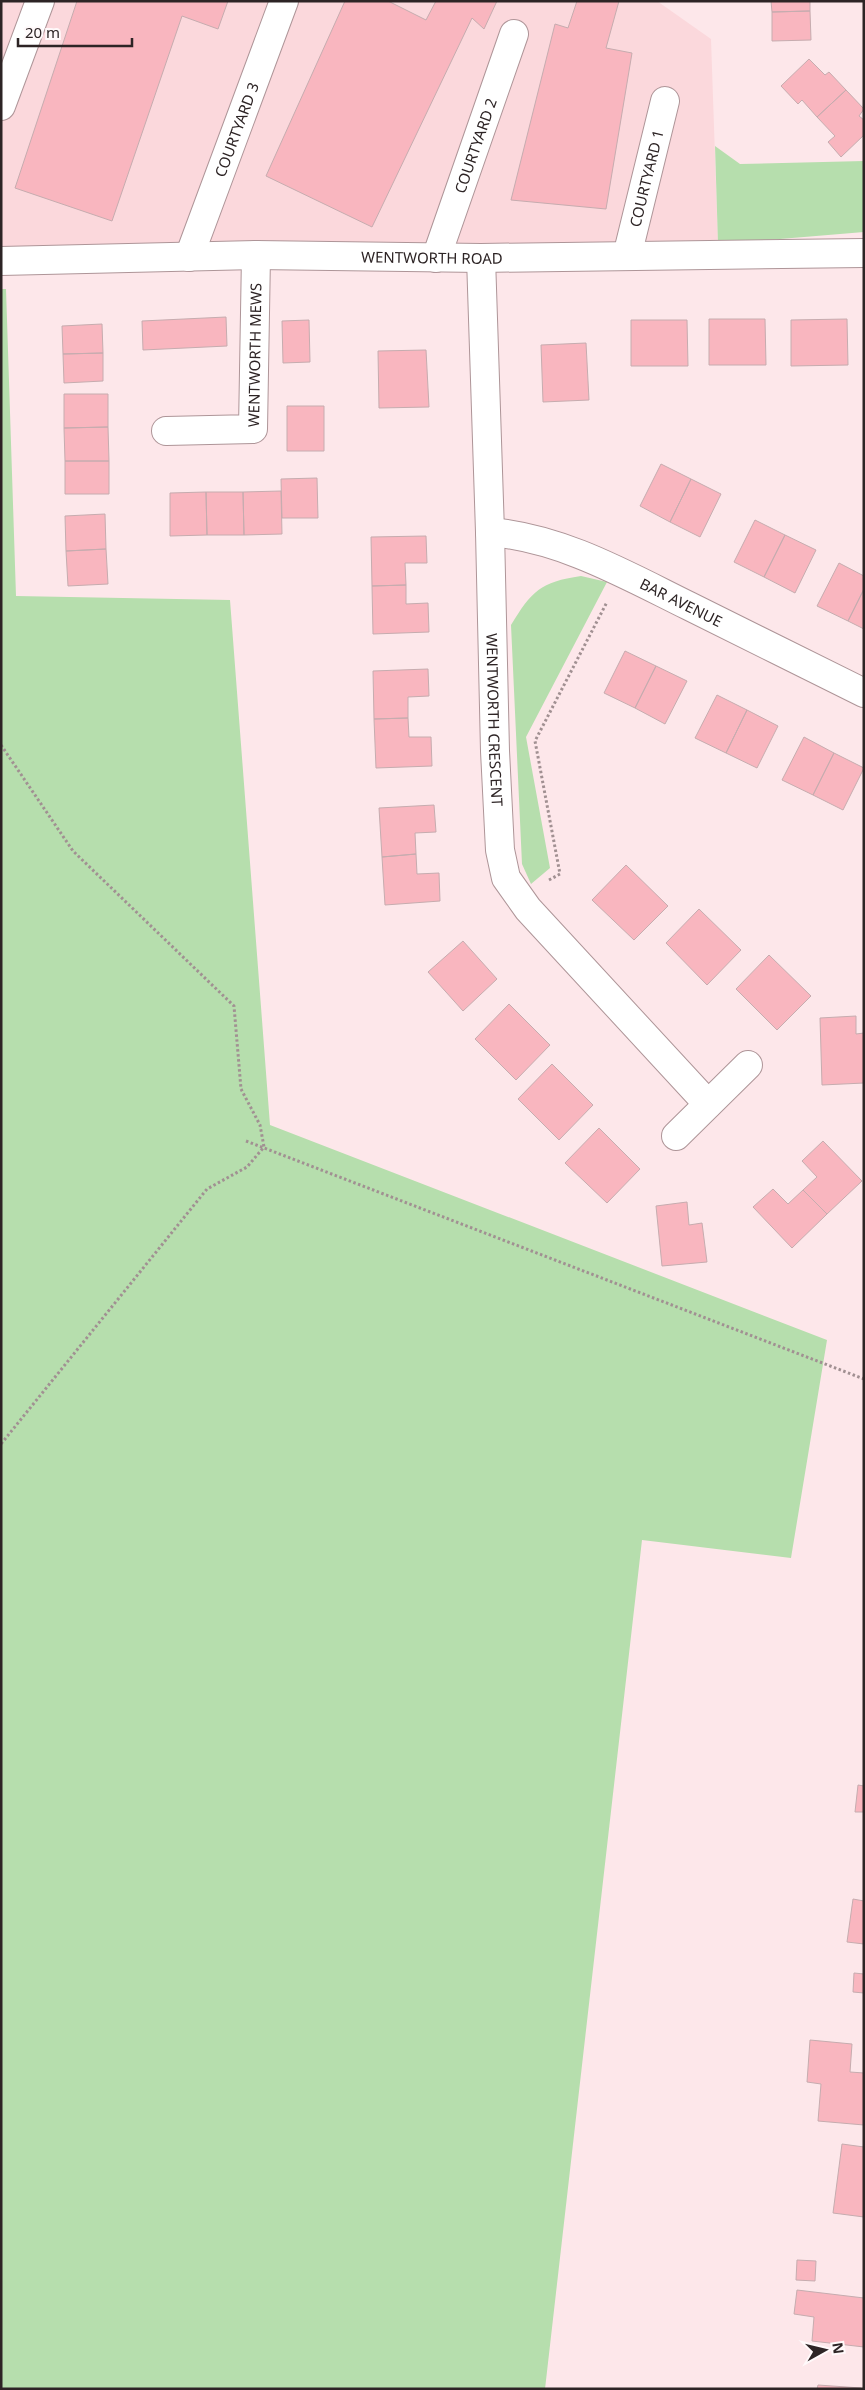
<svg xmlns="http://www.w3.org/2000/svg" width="865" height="2390" viewBox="0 0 865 2390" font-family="'Noto Sans',sans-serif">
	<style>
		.built { fill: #fbd8dc }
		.green { fill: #b6dead }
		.building { fill: #f9b6bf; stroke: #c6acaf }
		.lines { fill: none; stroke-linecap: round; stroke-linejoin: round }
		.minor-casing { stroke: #ae9598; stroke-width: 30 }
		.path { stroke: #a19092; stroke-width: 3; stroke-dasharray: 2.5 2.5; stroke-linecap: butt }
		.minor { stroke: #fff; stroke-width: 28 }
		.labels { text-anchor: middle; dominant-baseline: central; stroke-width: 4; stroke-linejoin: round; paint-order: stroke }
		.street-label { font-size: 15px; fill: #2d2425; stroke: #fff9fa }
	</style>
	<rect width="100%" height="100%" fill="#fde7ea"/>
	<!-- built -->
	<path class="built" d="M1,1h656l54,38 7,205 -717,3z"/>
	<!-- green -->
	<path class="green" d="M715,146l25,18 124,-3v71l-146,12z
		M1,289h5l10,307 214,4 40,525 557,215 -36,218 -149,-18 -97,849h-544z
		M581,576l26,6 -81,155 24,131 -19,16 -9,-20 -11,-239c21,-34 29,-43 70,-49z"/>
	<!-- building -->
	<path class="building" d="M77,1h151l-10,28 -36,-13 -70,205 -97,-33z
		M345,1h43l38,19 10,-19h61l-13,28 -12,-11 -100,209 -106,-51z
		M577,1h42l-13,47 26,5 -26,156 -95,-9 44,-176 13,4z
		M771,1h39v10l-38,1z
		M810,11l1,29 -39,1v-29z
		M809,59l16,16 4,-3 17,18 -29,27 -15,-17 -4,4 -17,-18z
		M846,90l18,19 -5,7 5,4v15l-23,22 -13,-15 7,-6 -18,-19z
		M226,317l1,29 -84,4 -1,-29z
		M709,319h56l1,46h-57z
		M847,319l1,46 -57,1v-46z
		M309,320l1,42 -27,1 -1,-42z
		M631,320h56l1,46h-57z
		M102,324l1,29 -40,1 -1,-28z
		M586,343l3,57 -46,2 -2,-57z
		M426,350l3,57 -50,1 -1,-57z
		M103,353v28l-39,2 -1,-29z
		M64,394h44v33l-44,1z
		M287,406h37v45h-37z
		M108,427l1,34h-44l-1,-33z
		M65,461h44v33h-44z
		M661,464l30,15 -21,43 -30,-16z
		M317,478l1,40h-36l-1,-39z
		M691,479l30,15 -21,43 -30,-15z
		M281,491l1,43 -38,1 -1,-43z
		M206,492l1,43 -37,1v-43z
		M206,492h37l1,43h-37z
		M105,514l1,35 -40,2 -1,-35z
		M755,520l30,15 -21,42 -30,-15z
		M785,535l31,15 -21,43 -31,-16z
		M426,536l1,27h-22l1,22 -34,1 -1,-49z
		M106,549l2,35 -40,2 -2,-35z
		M839,563l25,13v13l-16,32 -31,-15z
		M406,585v19l22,-1 1,29 -56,2 -1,-48z
		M864,589v40l-16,-8z
		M625,651l31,15 -21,42 -31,-15z
		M656,666l31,15 -22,43 -30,-16z
		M428,669l1,27 -21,1v21l-34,1 -1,-48z
		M717,695l30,15 -21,43 -31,-15z
		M747,710l31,16 -21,42 -31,-15z
		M408,718l1,19h22l1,29 -56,2 -2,-49z
		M804,737l30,16 -21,42 -31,-15z
		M834,753l30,15 -21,42 -30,-15z
		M434,805l2,27 -21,1 1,21 -34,3 -3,-49z
		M416,854l1,20 22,-1 1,28 -55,4 -3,-48z
		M626,865l42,41 -34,34 -42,-40z
		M699,909l42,41 -34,35 -41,-42z
		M463,941l34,38 -34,32 -35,-39z
		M769,955l42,41 -34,34 -41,-41z
		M509,1004l41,41 -34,35 -41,-41z
		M856,1016v18l8,-1v50l-42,2 -2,-67z
		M552,1064l41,41 -34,35 -41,-41z
		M599,1128l41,41 -33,34 -42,-40z
		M823,1141l39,40 -35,33 -24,-24 14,-13 -15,-16z
		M773,1189l15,15 15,-14 24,24 -35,34 -39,-41z
		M687,1202l2,23 13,-2 5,39 -45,4 -6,-60z
		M858,1785l6,1v26h-9z
		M853,1899l11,2v43l-17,-2z
		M854,1973l10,1v19l-11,-1z
		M810,2040l42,4 -2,28 14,1v52l-46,-4 3,-37 -14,-2z
		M842,2144l22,3v70l-31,-4z
		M797,2260l19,1 -1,20 -19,-1z
		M797,2290l67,8v49l-52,-6 2,-24 -20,-3z
		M818,2385l43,3v1h-44z"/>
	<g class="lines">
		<!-- minor casing -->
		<g class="minor-casing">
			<g id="minor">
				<path d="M1,106l39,-105"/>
				<path id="s1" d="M627,256l38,-155"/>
				<path id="s2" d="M189,257l95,-256"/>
				<path id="s3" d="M436,258l78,-224"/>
				<path id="s4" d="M481,258l9,274 5,219 5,99 6,28 22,31 180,195"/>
				<path id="s5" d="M1,261l255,-6 225,3 383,-5"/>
				<path id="s6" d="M166,431l87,-2 3,-174"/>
				<path id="s7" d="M490,532c72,6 136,43 199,74 58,29 117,58 175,87"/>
				<path d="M676,1136l72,-71"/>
			</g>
		</g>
		<!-- path -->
		<path class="path" d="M1,745l72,106 161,155 7,83 19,36 4,22 -17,20 -40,22 -206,255
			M549,880l11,-6 -25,-133 72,-139
			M246,1141l618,238"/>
		<!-- minor -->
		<use href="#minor" class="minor"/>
	</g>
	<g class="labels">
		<!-- street labels -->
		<g class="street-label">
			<text stroke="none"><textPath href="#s2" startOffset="136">COURTYARD 3</textPath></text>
			<text stroke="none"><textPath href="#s3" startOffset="119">COURTYARD 2</textPath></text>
			<text stroke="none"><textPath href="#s1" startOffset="80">COURTYARD 1</textPath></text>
			<text stroke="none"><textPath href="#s5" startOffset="431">WENTWORTH ROAD</textPath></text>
			<text stroke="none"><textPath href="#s6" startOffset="161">WENTWORTH MEWS</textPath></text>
			<text stroke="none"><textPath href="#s7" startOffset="205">BAR AVENUE</textPath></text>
			<text stroke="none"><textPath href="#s4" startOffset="462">WENTWORTH CRESCENT</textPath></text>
		</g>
	</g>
	<!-- border -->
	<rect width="865" height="2390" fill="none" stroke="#2d2425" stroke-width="5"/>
	<!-- north arrow -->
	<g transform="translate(825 2350) rotate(82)" stroke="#fff9fa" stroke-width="4" paint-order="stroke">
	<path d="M0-4L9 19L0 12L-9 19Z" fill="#2d2425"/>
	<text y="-8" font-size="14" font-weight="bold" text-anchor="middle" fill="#2d2425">N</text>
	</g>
	<!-- scale -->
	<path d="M18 38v8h114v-8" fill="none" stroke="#2d2425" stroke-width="2.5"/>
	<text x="25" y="38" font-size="15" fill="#2d2425" stroke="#fff9fa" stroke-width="4" paint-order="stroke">20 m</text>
</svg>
